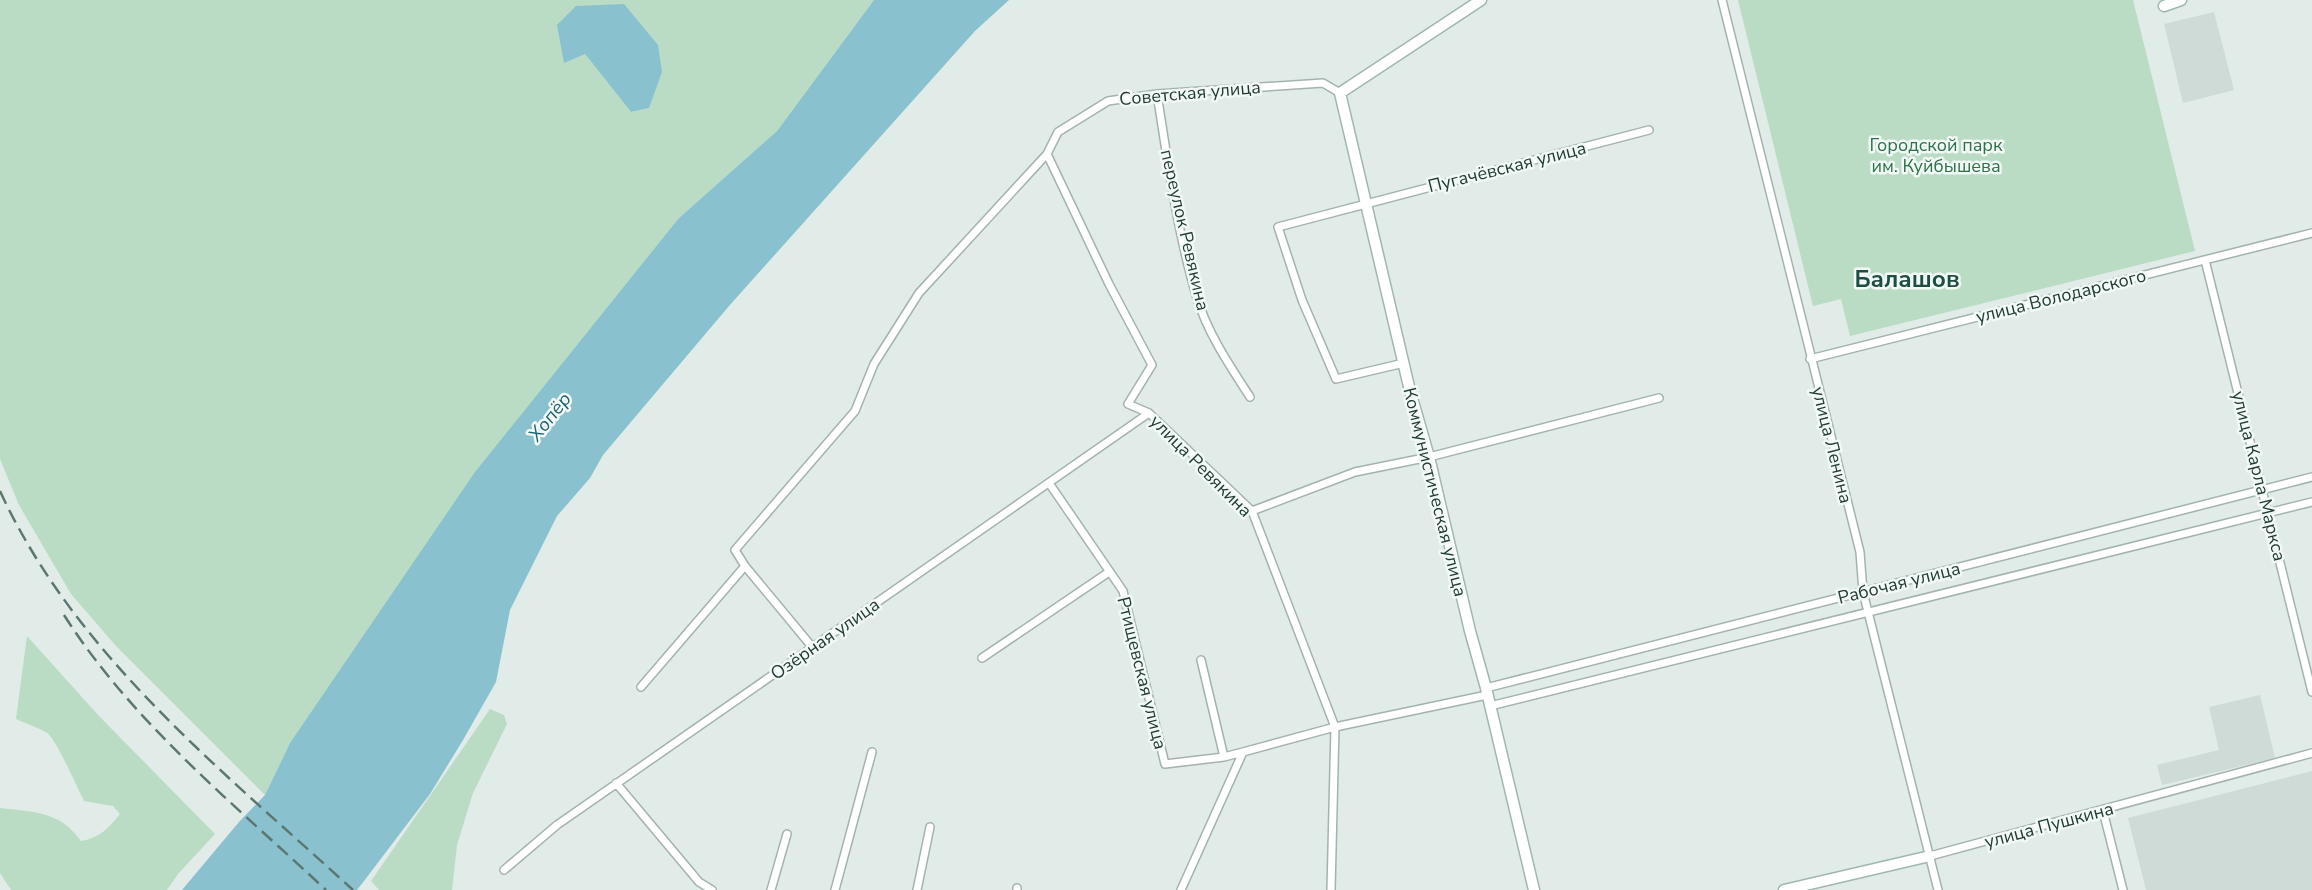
<svg xmlns="http://www.w3.org/2000/svg" width="2312" height="890" viewBox="0 0 2312 890" font-family="'Nunito Sans',sans-serif">
	<style>
		.built { fill: #cfdbd6 }
		.green { fill: #badcc5; fill-rule: evenodd }
		.water { fill: #8ac1cf }
		.lines { fill: none; stroke-linecap: round; stroke-linejoin: round }
		.street-casing { stroke: #a4b3ae; stroke-width: 10 }
		.secondary-casing { stroke: #a0b7b0; stroke-width: 13 }
		.street { stroke: #fff; stroke-width: 7 }
		.secondary { stroke: #fff; stroke-width: 10 }
		.rail { stroke: #5c7771; stroke-width: 2.5; stroke-dasharray: 14 7; stroke-linecap: butt }
		.labels { text-anchor: middle; dominant-baseline: central; stroke-width: 5; stroke-linejoin: round; paint-order: stroke }
		.street-label { font-size: 18px; fill: #223c36; stroke: #f2f8f5 }
		.park-label { font-size: 18px; fill: #2d724b; stroke: #f2f8f5 }
		.water-label { font-size: 19px; font-style: italic; fill: #1d6376; stroke: #f2f8f5 }
		.district-label { font-size: 24px; font-weight: bold; fill: #1e4d44; stroke: #f2f8f5 }
	</style>
	<rect width="100%" height="100%" fill="#e1ebe7"/>
	<!-- built -->
	<path class="built" d="M2214,12l20,78 -51,13 -19,-79z
		M2260,695l15,63 -113,27 -5,-20 62,-15 -10,-43z
		M2312,771v119h-166l-18,-72z"/>
	<!-- green -->
	<path class="green" d="M0,0h874l-97,131 -98,87 -389,525 -25,52 -149,-149 -45,-52 -52,-89 -19,-46zM585,54l64,54 -18,4z
		M1738,0h395l62,251 -345,85 -9,-37 -28,7z
		M27,636l71,79 117,119 -37,40 -11,16h-156l-11,-17v-65c34,4 60,3 81,33 17,-2 29,-14 39,-27l-7,-8 -29,-5c-7,-14 -28,-62 -37,-68 -9,-6 -21,-9 -31,-14z
		M490,709l14,6 3,9 -34,69 -16,52 -5,45h-73l-8,-9z"/>
	<!-- water -->
	<path class="water" d="M874,0h135l-34,31 -246,275 -126,149 -13,23 -33,38 -47,94 -14,72 -33,58 -33,54 -66,87 -7,9h-175l57,-68 26,-27 25,-52 185,-271 204,-254 98,-87z
		M624,4l34,41 4,27 -13,36 -18,4 -46,-58 -21,9 -7,-38 19,-19z"/>
	<g class="lines">
		<!-- street casing -->
		<g class="street-casing">
			<path id="street" d="M1722,0l138,552 3,40 75,298
				M1157,94c11,68 20,138 40,204 11,36 33,68 53,99
				M1047,154l62,130 43,81 -24,39 21,9 103,98 83,216 -4,163
				M2205,260l107,432
				M1810,359l502,-126
				M1404,363l-68,16 -34,-79 -24,-73 371,-97
				M1049,483l74,108 42,173 59,-7 19,-5
				M1252,511l103,-39 74,-15 230,-59
				M745,566l68,82
				M982,658l127,-86
				M1201,660l23,97
				M641,687l104,-121 -10,-16 120,-139 19,-47 45,-71 128,-139 11,-22 50,-31 49,-7 166,-11 17,10
				M1486,688l826,-211
				M1490,706l822,-204
				M616,783l83,99 13,8
				M2103,811l20,79
				M1930,856l382,-103
				M504,870l53,-45 592,-412
				M771,890l16,-56
				M835,890l37,-138
				M917,890l13,-63
				M1017,890v-2
				M1181,890l62,-138 92,-25 152,-32"/>
		</g>
		<!-- secondary casing -->
		<g class="secondary-casing">
			<path id="secondary" d="M1481,0l-141,93 70,298 19,66 41,174 16,57 48,202
				M2164,6l17,-6
				M1784,890l146,-34"/>
		</g>
		<!-- street -->
		<use href="#street" class="street"/>
		<!-- secondary -->
		<use href="#secondary" class="secondary"/>
		<!-- rail -->
		<path class="rail" d="M0,491c76,165 222,279 353,399
			M64,615c68,107 170,189 262,275"/>
	</g>
	<g class="labels">
		<!-- street labels -->
		<g class="street-label">
			<text transform="translate(1190 93) rotate(-5)">Советская улица</text>
			<text transform="translate(1507 167) rotate(-14)">Пугачёвская улица</text>
			<text transform="translate(1185 230) rotate(77)">переулок Ревякина</text>
			<text transform="translate(2061 296) rotate(-14)">улица Володарского</text>
			<text transform="translate(1832 445) rotate(76)">улица Ленина</text>
			<text transform="translate(1201 466) rotate(45)">улица Ревякина</text>
			<text transform="translate(2259 476) rotate(76)">улица Карла Маркса</text>
			<text transform="translate(1435 492) rotate(76)">Коммунистическая улица</text>
			<text transform="translate(1899 583) rotate(-14)">Рабочая улица</text>
			<text transform="translate(825 639) rotate(-35)">Озёрная улица</text>
			<text transform="translate(1142 673) rotate(76)">Ртищевская улица</text>
			<text transform="translate(2049 825) rotate(-15)">улица Пушкина</text>
		</g>
		<!-- park labels -->
		<g class="park-label">
			<text x="1936" y="145">Городской парк<tspan x="1936" dy="21">им. Куйбышева</tspan></text>
		</g>
		<!-- water labels -->
		<g class="water-label">
			<text transform="translate(550 417) rotate(-52)">Хопёр</text>
		</g>
		<!-- district labels -->
		<g class="district-label">
			<text x="1907" y="279">Балашов</text>
		</g>
	</g>
</svg>
